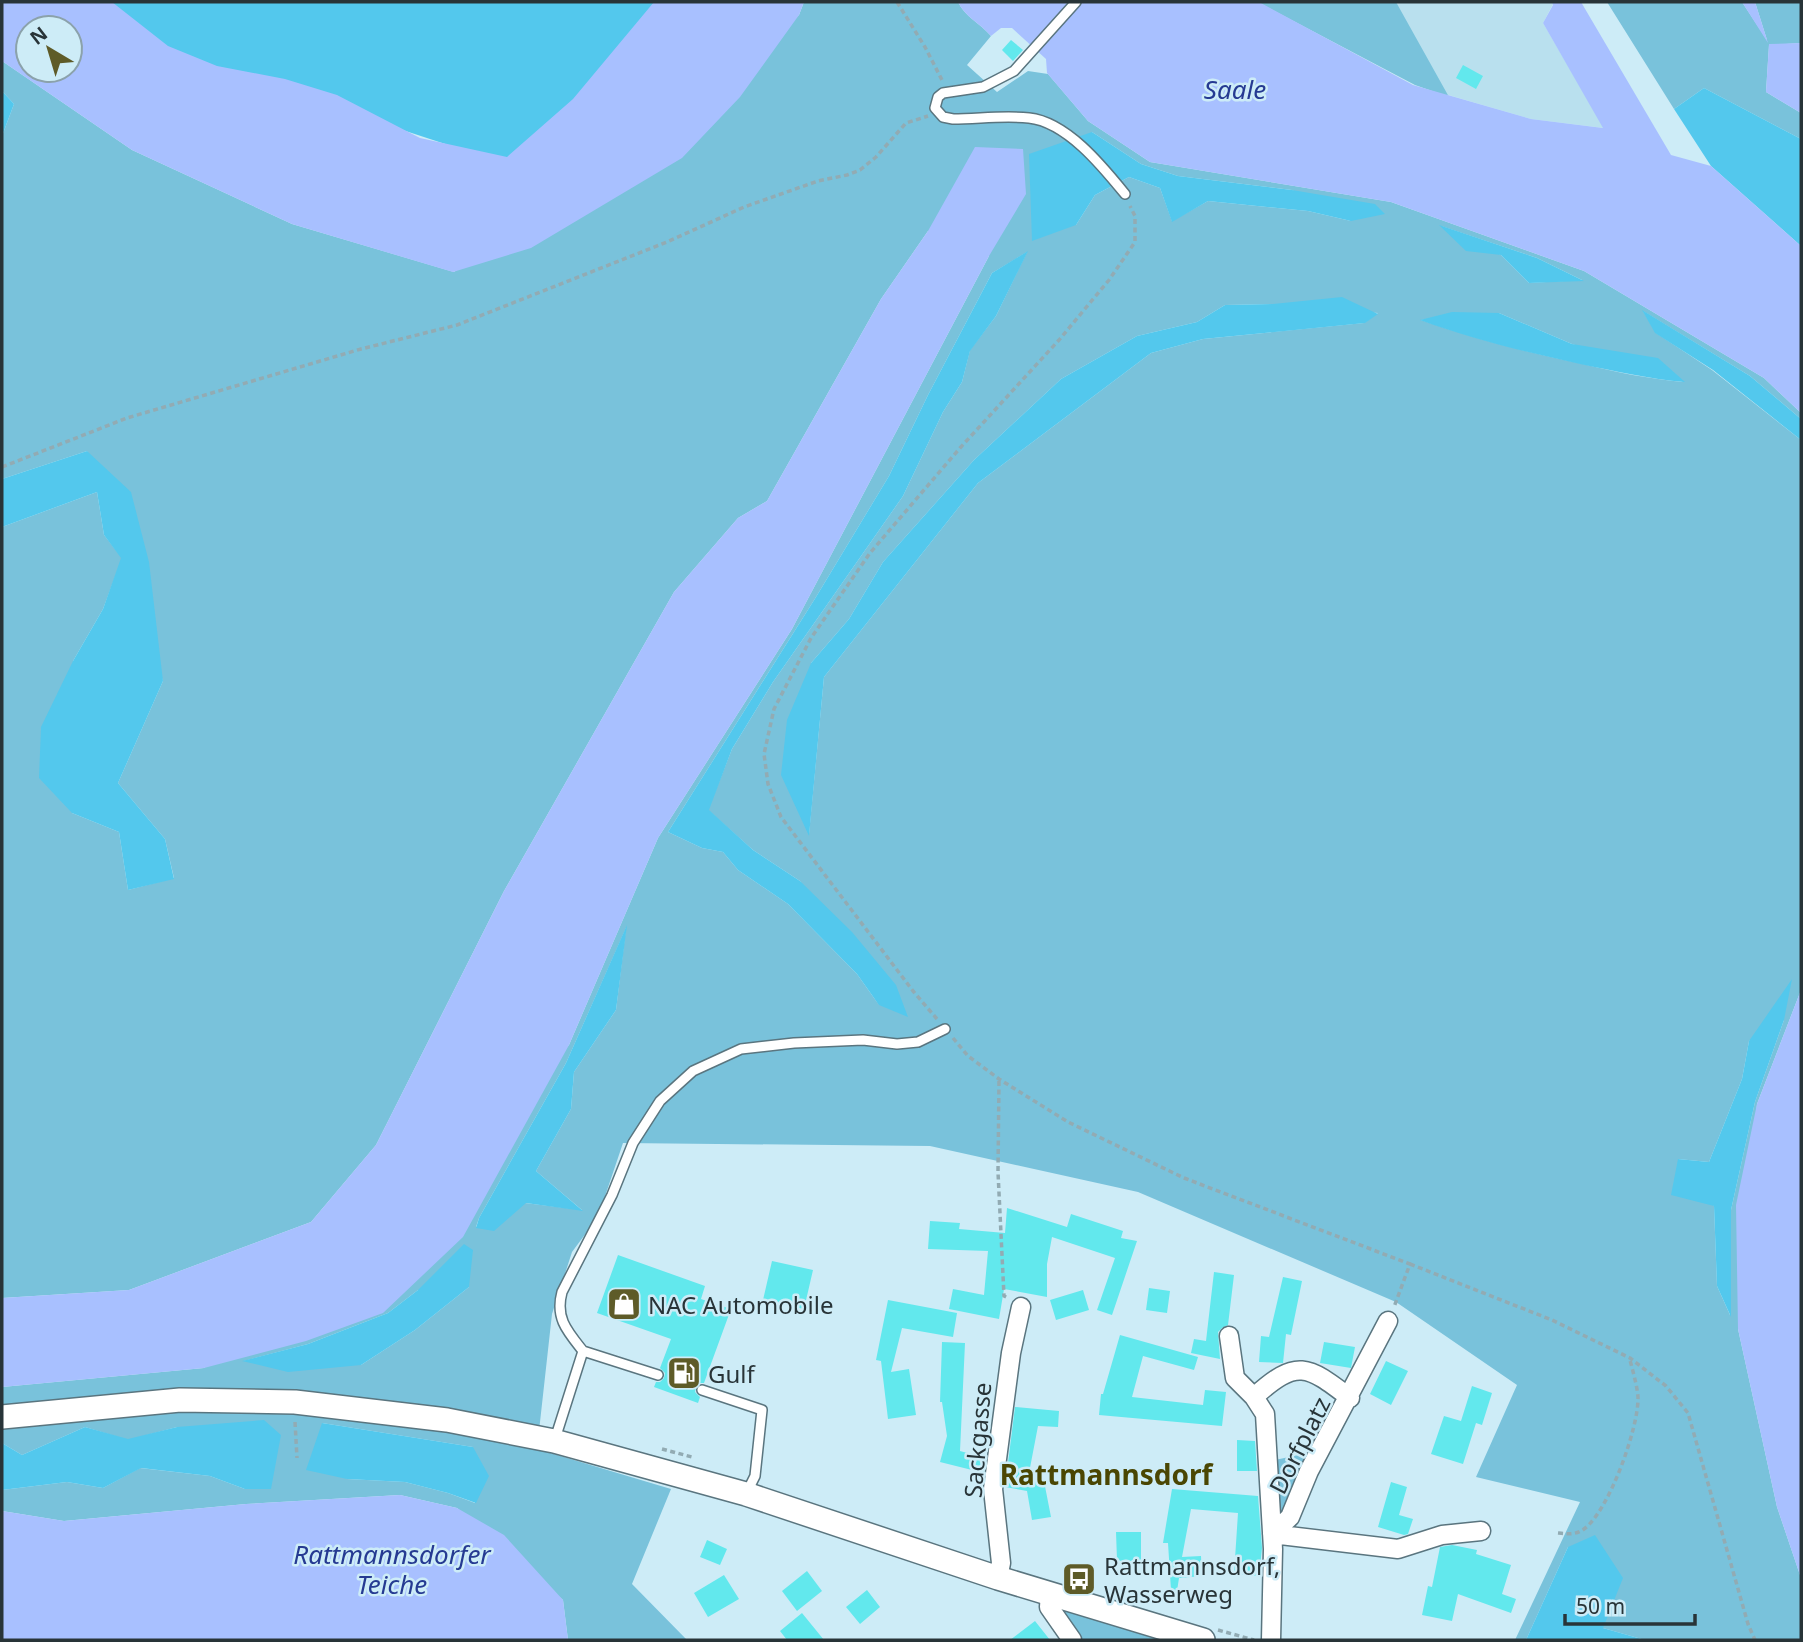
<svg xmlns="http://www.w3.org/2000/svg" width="1803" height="1642" viewBox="0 0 1803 1642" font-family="'Noto Sans',sans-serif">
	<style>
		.built { fill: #b9e0ee }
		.green { fill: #79c2db; fill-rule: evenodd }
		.forest { fill: #53c8ed }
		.water { fill: #a8c0ff; fill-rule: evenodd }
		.building { fill: #62e8ed }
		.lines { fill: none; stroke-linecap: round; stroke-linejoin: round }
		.service-casing { stroke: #5a757f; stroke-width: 12 }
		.minor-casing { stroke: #5a757f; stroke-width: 21 }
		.secondary-casing { stroke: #5a757f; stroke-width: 26 }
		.path { stroke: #92abb3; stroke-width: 3.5; stroke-dasharray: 5 3.5; stroke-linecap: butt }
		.service { stroke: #fff; stroke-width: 9 }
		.minor { stroke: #fff; stroke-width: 18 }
		.secondary { stroke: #fff; stroke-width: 23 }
		.labels { text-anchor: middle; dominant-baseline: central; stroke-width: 5; stroke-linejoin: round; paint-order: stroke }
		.poi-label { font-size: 24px; fill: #283438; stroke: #cdecf7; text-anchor: start }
		.street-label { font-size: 24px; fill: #283438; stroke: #cdecf7 }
		.water-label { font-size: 26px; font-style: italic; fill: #253a92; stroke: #cdecf7 }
		.quarter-label { font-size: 28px; font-weight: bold; fill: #4a4603; stroke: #cdecf7 }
	</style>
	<rect width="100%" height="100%" fill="#cdecf7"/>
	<!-- built -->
	<path class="built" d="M1395,2h157l1,2 -10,19 61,105 -73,-9 -86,-25z"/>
	<!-- green -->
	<path class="green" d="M804,2h154c7,15 22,21 33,34l-24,29 30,27 31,-21 20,3 40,47 62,41 241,40 193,69 180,107 37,35v6l-51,-43 -107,-65 13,22 56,37 89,70v550l-44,114 -19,225 39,178 24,71v62h-156l-42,-12 -35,-81 -42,93h-11l65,-138 -104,-25 41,-92 -121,-83 -258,-110 -208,-46 -307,-3 -25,74 -26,35 -20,62 -15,135 134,40 -39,95 55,56h-119l-5,-40 -106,-92 -57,-13 -154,9 -182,17 -62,-10v-21l65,-8 36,6 37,-20 70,8 35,13 -68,-62 -49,13 -43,-13 -63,28 -20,-12v-56l202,-19 365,-323 89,-207 134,-209 197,-373 -61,-25 -47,68 -114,202 -29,17 -64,74 -170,299 -128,254 -65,77 -182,68 -127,8v-771l95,-35 7,43 18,23 -19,51 -30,52 -1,152 47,19 9,58 46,-12 -9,-39 -47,-56 45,-102 -76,-230 -85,28v-343l12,-32 -12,-13v-30l130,89 160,74 162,48 345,-257zM1092,132l49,32 37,12 114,14 59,31 -43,-10 -100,-10 -36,20 -12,-33 -31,-11 -34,18 -19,30zM1441,226l96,32 45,22 -53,3 -28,-28zM1027,252l-31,64 -26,34 -8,32 -19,30 -40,84 -130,186 -41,67 -24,61 45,40 47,31 79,124 -22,-31 -69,-70 -50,-34 -15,-18 -21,-4 -34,-16 148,-235 73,-121 39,-81 64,-122zM1273,304l105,9 -14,10 -161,16 -52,14 -173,130 -154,194 -15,157 2,-171 38,-44 34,-57 91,-102 87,-81 76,-43 60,-14 28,-17zM1499,313l73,31 112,38c-35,-3 -68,-10 -101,-18 -55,-12 -109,-25 -162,-44zM626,928l-10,82 -42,62 -3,37 -35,62 46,39 -57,-7 -49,24 3,-9 87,-155zM1784,1020l-29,82 -24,108 -1,105 -13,-29 -3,-80 -36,-47 31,3 33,-83 7,-38zM469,1287l-54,43 -54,35 -117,-4 64,-17 80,-31 30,-23zM322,1423l151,24 2,56 -27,-10 -43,-11 -58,-3z
		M1257,2h139l53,95 -34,-12z
		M1607,2h135l25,38 -12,-38h46v41l-32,2 -3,47 35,21v26l-97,-51 -30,21z
		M1317,1451l-32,67 -8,-1 -2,-57z
		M1061,1605l109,35h-91l-20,-29z"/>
	<!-- forest -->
	<path class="forest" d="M106,2h556l-147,165 -332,-109z
		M1704,88l97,51v107l-90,-80 -37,-57z
		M2,91l12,13 -12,32z
		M1092,132l49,32 37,12 114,14 83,14 10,10 -34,7 -43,-10 -100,-10 -36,21 -12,-34 -31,-11 -34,18 -19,30 -44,16 -3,-87z
		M1439,225l98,33 47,23 -55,2 -28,-28 -35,-4z
		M1028,251l-32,65 -26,35 -8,31 -19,30 -40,84 -130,186 -41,67 -23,61 44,40 47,31 52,51 44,53 12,32 -29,-12 -22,-31 -69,-70 -50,-34 -15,-18 -21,-4 -34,-16 148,-235 73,-121 39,-81 64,-122z
		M1342,297l36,17 -13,9 -162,16 -52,14 -173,130 -154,194 -15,159 -28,-61 6,-55 24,-57 38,-44 34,-57 91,-102 87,-81 76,-43 60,-14 28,-17 48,-1z
		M1642,310l108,66 51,43v21l-88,-70 -58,-37z
		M1452,312l47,1 73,31 86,14 27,24c-36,-3 -70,-11 -105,-18 -55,-12 -108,-25 -160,-44z
		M87,451l44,41 18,70 14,119 -45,102 47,56 9,40 -46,11 -9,-58 -47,-19 -33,-35 2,-51 32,-66 30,-52 18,-51 -17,-23 -7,-43 -95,35v-48z
		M627,925l-11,85 -42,62 -3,37 -35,62 47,40 -57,-8 -32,28 -18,-3 3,-10 87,-155z
		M1792,979l-8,41 -29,82 -24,108v107l-14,-31 -3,-80 -43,-11 7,-36 31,3 33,-83 7,-38z
		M464,1244l9,6 -4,37 -54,43 -54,35 -73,7 -46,-11 66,-17 80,-31 30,-23z
		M264,1420l17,15 -10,54h-26l-35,-13 -69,-8 -38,20 -36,-6 -65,8v-47l20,12 63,-28 43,12 49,-12z
		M322,1423l151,24 16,29 -13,27 -28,-10 -43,-11 -58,-3 -41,-9z
		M1595,1535l28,43 -20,50 42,12h-119l42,-93z"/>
	<!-- water -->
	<path class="water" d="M2,2h110l56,44 49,20 68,13 52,16 83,43 87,19 66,-58 81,-97h150l-5,13 -59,82 -58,61 -151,90 -78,24 -161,-48 -160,-74 -130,-89zM70,28v42h-42v-42z
		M958,2h301l154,83 118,34 72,9 -60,-105 10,-18 -1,-3h29l90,153 40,11 90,80v167l-37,-35 -180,-107 -193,-69 -241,-40 -62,-41 -41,-48 -1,-14 -34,-31h-11l-10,8c-11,-13 -26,-19 -33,-34z
		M1742,2h13l13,41z
		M1801,43v70l-35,-21 3,-48z
		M975,147l48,2 3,45 -37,62 -197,373 -134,209 -89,207 -106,192 -80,76 -77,28 -102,27 -202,19v-89l127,-8 182,-68 65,-77 128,-254 170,-299 64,-74 29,-17 114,-202 47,-68z
		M1801,990v588l-24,-71 -39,-178 -2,-124 21,-101z
		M400,1495l57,13 47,27 59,65 5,40h-566v-129l62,10 182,-17z"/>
	<!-- building -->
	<path class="building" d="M1011,40l12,10 -10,11 -11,-11z
		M1463,65l20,11 -7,13 -20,-11z
		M1007,1208l60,19 4,-13 52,17 -2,7 16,3 -25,74 -15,-5 18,-52 -63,-21 -5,27v33l-43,-8 -5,30 -50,-10 4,-20 31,6 4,-44 -60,-2 2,-28 30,2 -1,6 46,4z
		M618,1255l87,31 -4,13 30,10 -27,74h-4l-4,4 -1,5 5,5 -2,6 -44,-16 2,-5h4l4,-4 1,-5 -5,-5 11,-29 -74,-26z
		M772,1261l41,9 -9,39 -41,-9z
		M1214,1272l20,3 -6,50 -6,3 -4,4 2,27 -29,-6 3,-14 12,2z
		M1283,1277l19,4 -11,54 -5,-1 -3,29 -24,-1 2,-26 8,1z
		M1149,1288l21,3 -3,22 -21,-3z
		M1083,1290l6,20 -33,10 -6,-20z
		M888,1300l69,13 -4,24 -51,-9 -11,44 18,-3 7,46 -28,4 -7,-58 -5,-1z
		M1120,1335l78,22 -4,13 -51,-14 -11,41 71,8 2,-15 21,2 -4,34 -123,-11 2,-21h2z
		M942,1342l23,1 -5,108 26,7 -2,15 -44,-11 7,-26 -5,-34h-2z
		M1324,1342l31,5 -4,21 -31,-5z
		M1386,1361l22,10 -17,34 -21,-11z
		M1472,1386l20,7 -10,32 -6,-2 -13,41 -32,-10 13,-38 17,5z
		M1015,1407l44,4 -1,16 -20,-1 -9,47 13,-2 9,46 -19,3 -5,-29 -22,-4z
		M1237,1440l18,1 2,30h-20z
		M1391,1482l16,5 -8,28 14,4 -5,15 -4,1 -26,-8z
		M1172,1489l86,7 4,52 -3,28 -25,-2 4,-61 -47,-4 -9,48 19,-1 1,20 -23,2 -2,13 -6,-1 -3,-47h-5z
		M1116,1532h25v34l-24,-6z
		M707,1540l20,9 -7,16 -20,-8z
		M1452,1545l25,5 -1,4 35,11 -9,29 14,5 -5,14 -53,-19 -6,27 -30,-6 6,-29 4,1 8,-40z
		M807,1571l15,20 -25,20 -15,-20z
		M724,1575l15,24 -31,18 -14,-24z
		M867,1590l13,17 -20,17 -14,-17z
		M802,1613l22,27h-37l-7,-9z
		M1035,1621l15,19h-40z"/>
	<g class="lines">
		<!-- service casing -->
		<g class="service-casing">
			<path id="service" d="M1076,2l-62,69 -31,16 -40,6 -5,4 -3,11 8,9 10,2c25,0 51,-4 76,-1 38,4 74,49 96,76
				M583,1351c-16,-20 -28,-33 -21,-59l50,-97 21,-52 27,-42 33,-30 48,-22 53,-6 69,-3 34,4 21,-2 27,-13
				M583,1351l75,24
				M702,1390l60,20 -7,66 -8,16
				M555,1439l28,-88"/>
		</g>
		<!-- minor casing -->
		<g class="minor-casing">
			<path id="minor" d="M1229,1336l6,42 19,19 11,17 8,135 -2,91
				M1254,1397c43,-39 53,-32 96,1
				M1272,1534l18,-17 19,-46 79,-150
				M1272,1534l126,15 44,-14 39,-4
				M998,1578l3,-15 -8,-74 18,-136 10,-46
				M1050,1593l-1,14 23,33"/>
		</g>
		<!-- secondary casing -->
		<g class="secondary-casing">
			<path id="secondary" d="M2,1417l178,-17 115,2 152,18 107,21 192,53 252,84 205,62"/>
		</g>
		<!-- path -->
		<path class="path" d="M897,2l28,45 17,33
			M2,467l125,-49 234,-69 96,-24 210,-83 77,-35 74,-26 29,-6 13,-5 16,-13 30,-34 22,-7
			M937,1019l-24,-28 -132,-174 -13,-33 -4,-30 10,-45 37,-71 59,-85 90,-105 99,-108 50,-60 26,-38v-26l-5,-10
			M953,1038l15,18 31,23 69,43 116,56 226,86 -16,43
			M999,1081l-1,91 6,124 4,2
			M1410,1264l142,56 78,38 36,28 22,27 60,211 7,16
			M295,1422l2,36
			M662,1449l30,8
			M1558,1533c10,1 18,2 26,-4 25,-18 55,-102 54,-132 -1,-12 -5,-25 -8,-37
			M1218,1630l36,10"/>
		<!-- service -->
		<use href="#service" class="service"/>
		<!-- minor -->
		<use href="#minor" class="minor"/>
		<!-- secondary -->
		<use href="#secondary" class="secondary"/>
	</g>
	<!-- icons -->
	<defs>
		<g id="shop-square" transform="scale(1.75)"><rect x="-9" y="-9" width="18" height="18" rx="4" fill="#5e5b28" stroke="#cdecf7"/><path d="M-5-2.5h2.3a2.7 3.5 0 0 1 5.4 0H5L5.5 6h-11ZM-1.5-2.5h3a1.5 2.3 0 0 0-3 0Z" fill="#fff"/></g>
		<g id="fuel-square" transform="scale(1.75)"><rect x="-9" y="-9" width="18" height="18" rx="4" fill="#5e5b28" stroke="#cdecf7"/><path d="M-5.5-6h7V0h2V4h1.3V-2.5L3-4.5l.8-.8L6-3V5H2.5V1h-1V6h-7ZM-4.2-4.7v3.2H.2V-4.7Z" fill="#fff"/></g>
		<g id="bus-square" transform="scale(1.75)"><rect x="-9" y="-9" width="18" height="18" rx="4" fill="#5e5b28" stroke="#cdecf7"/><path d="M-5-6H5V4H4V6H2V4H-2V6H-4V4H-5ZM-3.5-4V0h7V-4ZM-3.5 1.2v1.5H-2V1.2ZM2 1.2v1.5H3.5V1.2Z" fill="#fff"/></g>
	</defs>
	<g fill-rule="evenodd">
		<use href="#shop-square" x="624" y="1304"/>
		<use href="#fuel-square" x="684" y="1373"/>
		<use href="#bus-square" x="1079" y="1579"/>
	</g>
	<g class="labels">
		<!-- poi labels -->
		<g class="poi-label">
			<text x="648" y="1304">NAC Automobile</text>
			<text x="708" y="1373">Gulf</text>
			<text x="1104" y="1565">Rattmannsdorf,<tspan x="1104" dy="28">Wasserweg</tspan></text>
		</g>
		<!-- street labels -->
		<g class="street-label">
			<text transform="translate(977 1440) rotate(-85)">Sackgasse</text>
			<text transform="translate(1299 1445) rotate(-63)">Dorfplatz</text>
		</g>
		<!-- water labels -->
		<g class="water-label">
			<text x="1235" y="89">Saale</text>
			<text x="392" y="1554">Rattmannsdorfer<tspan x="392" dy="30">Teiche</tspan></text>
		</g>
		<!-- quarter labels -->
		<g class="quarter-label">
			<text x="1106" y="1474">Rattmannsdorf</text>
		</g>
	</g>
	<!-- border -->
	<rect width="1803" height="1642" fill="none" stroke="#283438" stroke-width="7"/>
	<!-- north arrow -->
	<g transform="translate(49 49) rotate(322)"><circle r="33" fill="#cdecf7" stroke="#8ba2ab" stroke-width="2"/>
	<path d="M0-5L12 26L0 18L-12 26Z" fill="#5e5b28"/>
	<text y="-10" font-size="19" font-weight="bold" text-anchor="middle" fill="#283438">N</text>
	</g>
	<!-- scale -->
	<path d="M1565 1614v10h130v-10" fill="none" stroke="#283438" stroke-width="3.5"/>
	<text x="1576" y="1614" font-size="21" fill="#283438" stroke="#cdecf7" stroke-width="5" paint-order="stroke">50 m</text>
</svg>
